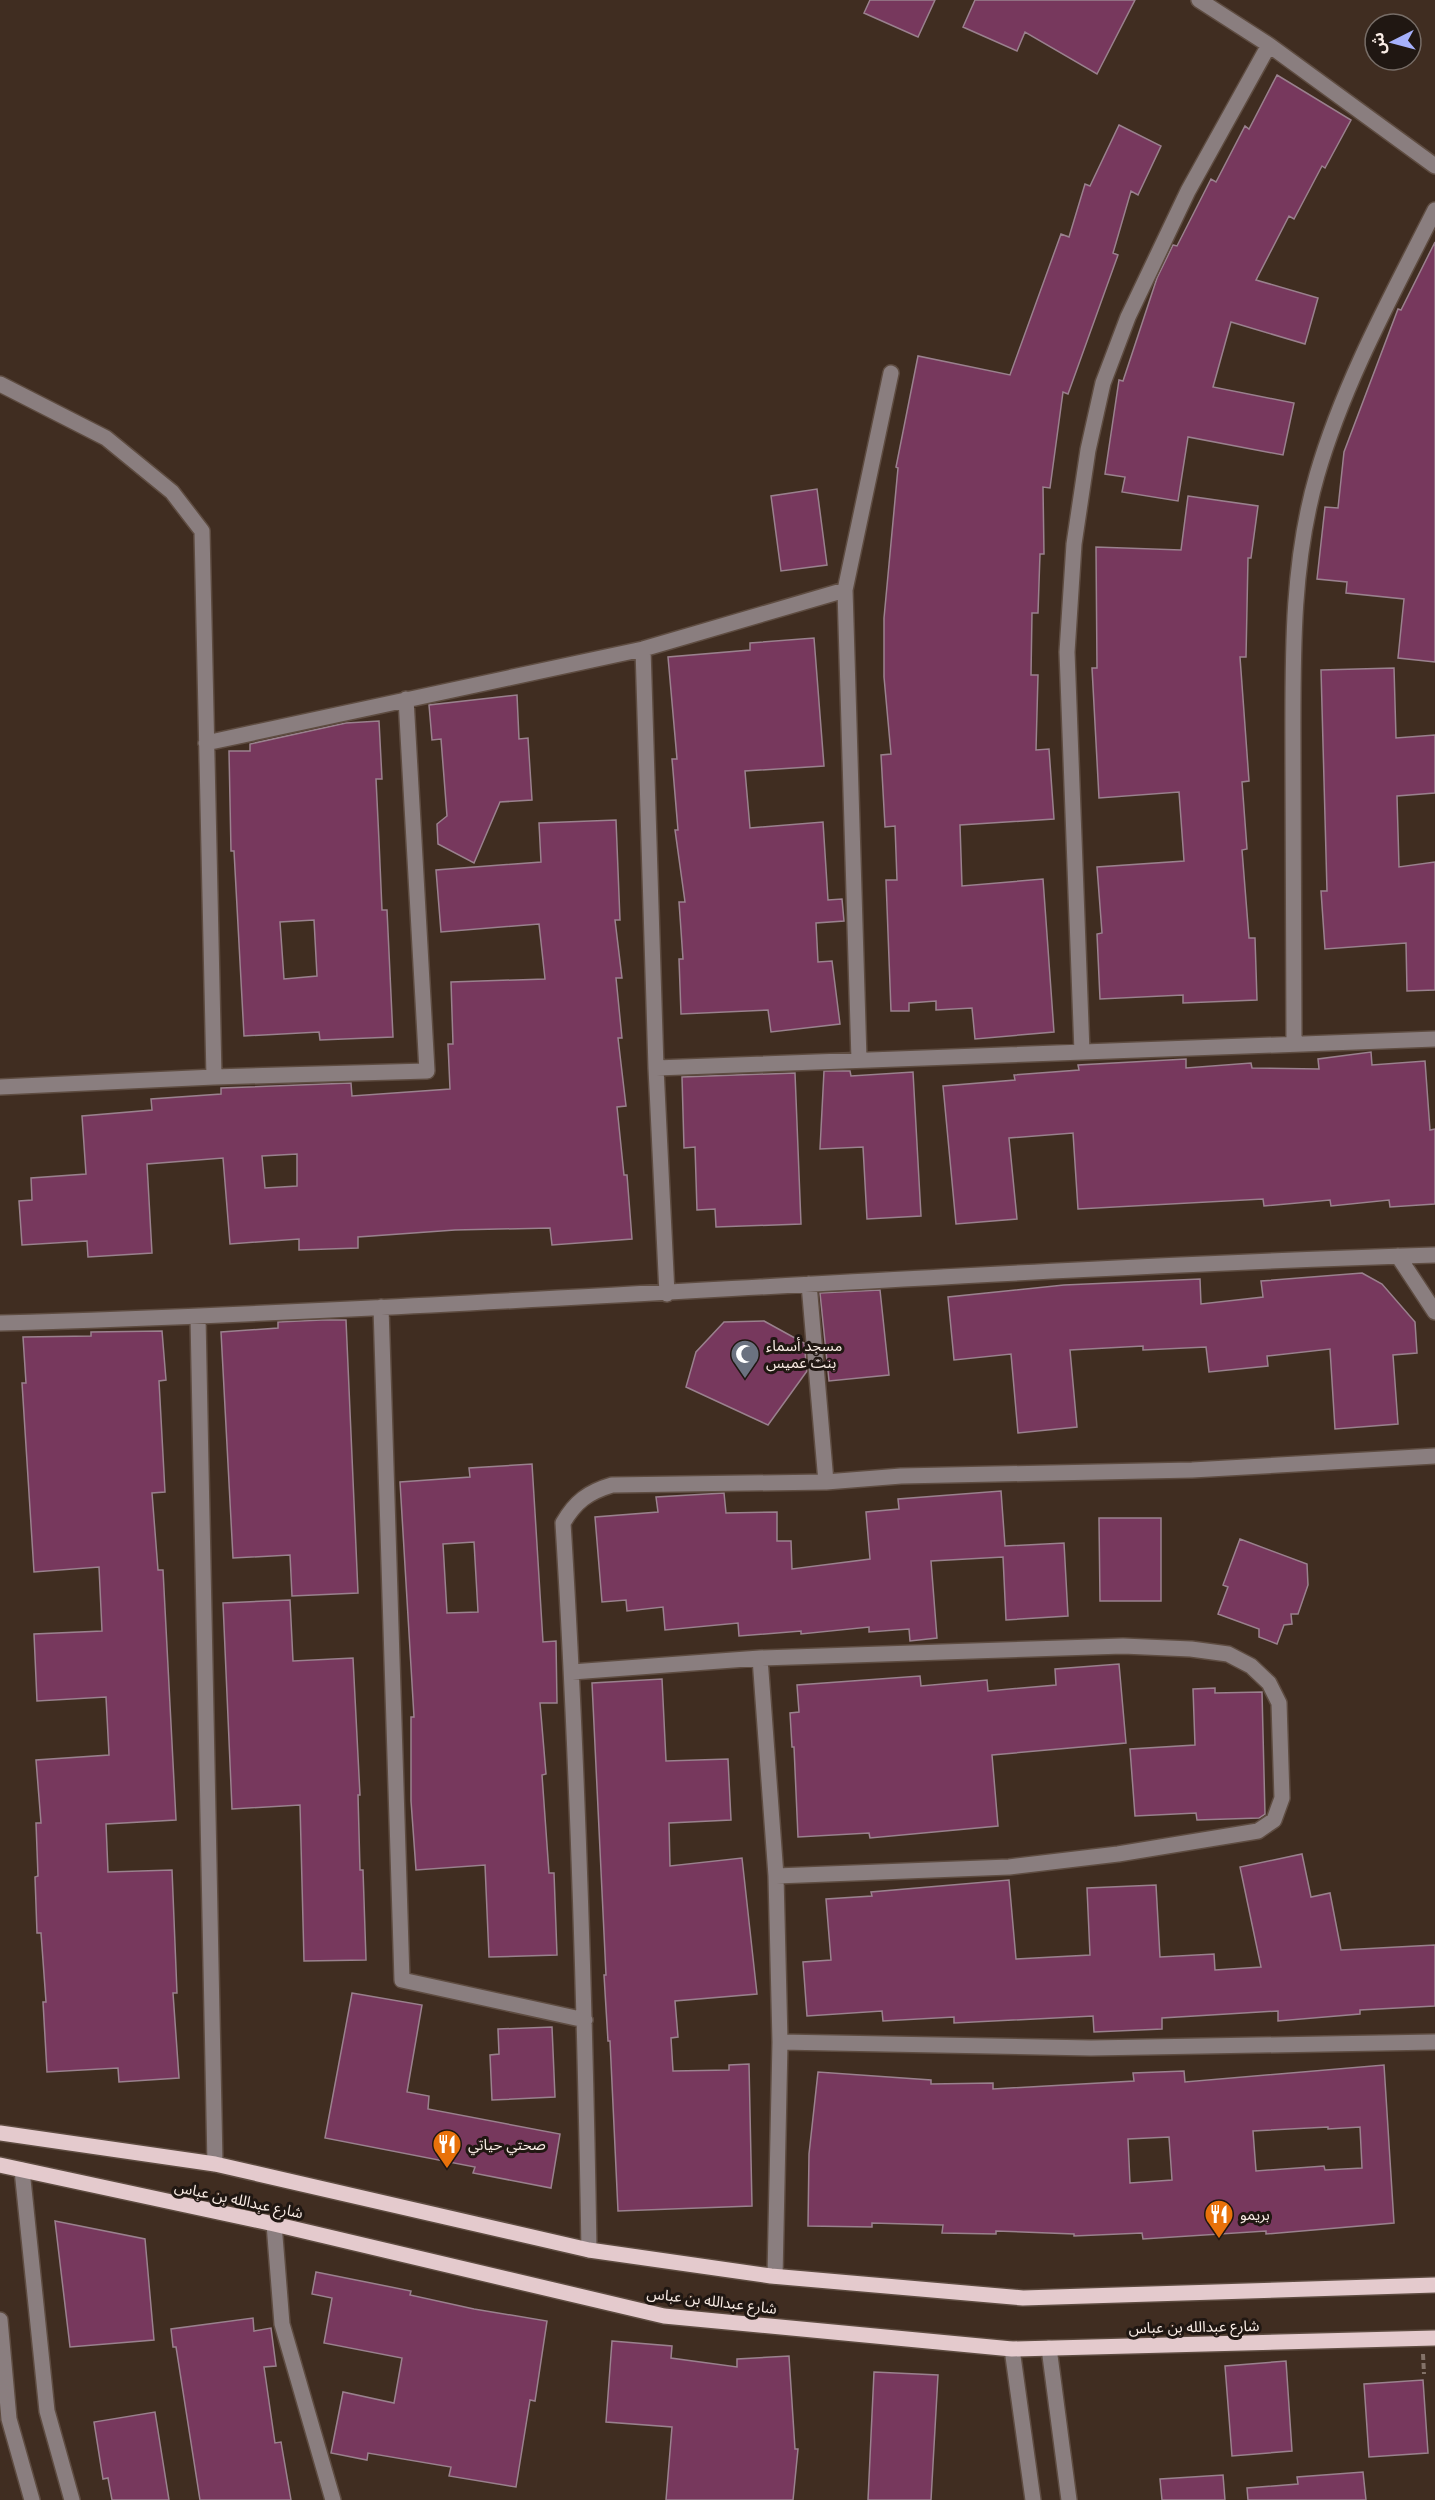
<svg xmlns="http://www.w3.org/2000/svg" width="1435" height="2500" viewBox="0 0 1435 2500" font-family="Lato,'Noto Sans Arabic',sans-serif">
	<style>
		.building { fill: #77385d; stroke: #9a818e; stroke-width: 1.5; fill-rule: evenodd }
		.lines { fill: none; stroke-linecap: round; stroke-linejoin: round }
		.minor-casing { stroke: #5e4c41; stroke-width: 18 }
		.major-casing { stroke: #5e4c41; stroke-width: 18 }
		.path { stroke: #837268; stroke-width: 4; stroke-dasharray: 6 3; stroke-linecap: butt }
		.minor { stroke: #8a7e7f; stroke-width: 15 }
		.major { stroke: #e4cacd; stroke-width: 15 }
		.labels { text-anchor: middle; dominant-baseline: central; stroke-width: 6; stroke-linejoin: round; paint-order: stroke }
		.poi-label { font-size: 15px; fill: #faede6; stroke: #201712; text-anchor: start }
		.street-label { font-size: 15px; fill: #faede6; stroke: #201712 }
	</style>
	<rect width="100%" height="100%" fill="#402d21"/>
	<!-- building -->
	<path class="building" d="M870,0h65l-17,37 -54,-24z
		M975,0h160l-38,74 -72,-42 -8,19 -54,-24z
		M1277,75l74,45 -26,48 -3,-2 -28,53 -5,-3 -33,64 62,18 -13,46 -74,-22 -18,65 81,16 -11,52 -95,-18 -10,64 -56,-9 3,-15 -20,-3 14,-94 4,1 34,-103 16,-33 4,1 34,-67 5,3 29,-56 4,3z
		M1119,125l42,21 -23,49 -7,-4 -18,62 5,2 -50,139 -5,-2 -13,96 -7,-1 1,67h-4l-2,59h-6l-1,62h7l-2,75 13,-1 5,70 -94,6 2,61 81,-7 11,153 -79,7 -3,-31 -36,2v-9l-27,2v8h-18l-5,-131h11l-2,-54 -10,1 -4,-72 10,-1 -7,-77v-59l14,-150 -2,-1 22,-111 92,19 51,-141 8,3 16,-53 5,2z
		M1435,242v420l-37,-4 6,-59 -58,-6 1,-11 -30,-3 8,-72 13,1 6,-56 54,-143 3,1z
		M817,489l10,76 -46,6 -10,-75z
		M1188,496l70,10 -7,52h-3l-2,99h-6l9,124 -7,1 5,67 -5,1 7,88h6l2,62 -74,3v-8l-83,4 -3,-65 5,-1 -5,-66 87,-6 -5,-69 -80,6 -7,-130h5l-1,-121 85,3z
		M814,638l10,128 -79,5 5,57 73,-6 5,78 14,-1 2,22 -28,2 2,39 14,-1 8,63 -69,8 -3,-22 -87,4 -2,-55h4l-4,-57h6l-10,-72h3l-6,-71h5l-9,-102 82,-7v-7z
		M1394,668l2,70 39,-3v58l-38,3 2,71 36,-5v128l-28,1 -1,-48 -81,6 -4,-58h6l-6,-221z
		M517,695l2,44 9,-1 4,62 -32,2 -26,61 -36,-19 -1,-20 10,-8 -6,-77 -9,1 -3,-35z
		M379,721l3,58h-6l3,62 3,69h5l6,127 -73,3 -1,-8 -75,4 -10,-185h-3l-2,-100h21v-7l96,-21zM314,920l3,56 -33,3 -4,-57z
		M616,820l4,100h-5l7,58h-6l6,60h-4l8,68 -9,1 7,68h3l5,64 -80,6 -2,-17 -95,2 -97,7v11l-59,2v-11l-69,5 -7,-86 -76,6 5,89 -64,4 -1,-16 -65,4 -3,-44 13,-1 -1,-22 55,-4 -4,-58 70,-6 -1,-11 70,-5v-6l130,-5 1,13 98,-7 -2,-45h5l-2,-62 94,-3 -6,-55 -98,8 -5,-62 105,-8 -2,-39zM297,1154v32l-32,2 -3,-32z
		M1371,1052l1,13 53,-4 5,69 5,-1v75l-45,3 -1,-7 -58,6 -1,-6 -66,6 -1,-7 -185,10 -5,-76 -64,5 8,81 -61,5 -13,-138 72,-6 -1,-5 65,-5 -1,-5 108,-6v9l65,-5 1,5 67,1 -1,-10z
		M824,1071h26l1,5 62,-4 8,144 -54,3 -4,-72 -43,2z
		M795,1073l6,151 -85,3 -1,-18 -18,1 -2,-63 -11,1 -2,-71z
		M1362,1273l20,11 33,38 2,31 -24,2 5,69 -63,5 -5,-80 -63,7 1,10 -59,6 -3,-25 -63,3v-4l-73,4 7,77 -59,6 -7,-79 -57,6 -6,-63 116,-12 136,-6 1,25 62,-7 -2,-16z
		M880,1290l9,85 -60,6 -9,-88z
		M322,1320h24l12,273 -66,3 -2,-41 -57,3 -12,-226 57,-4v-6z
		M764,1321l40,22 3,28 -39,54 -82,-38 10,-35 28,-30z
		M162,1331l4,49 -7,1 6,111 -13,1 6,77h5l13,250 -70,4 2,48 64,-2 5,123h-4l6,85 -60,4 -1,-14 -71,4 -4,-70h3l-5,-69h-4l-2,-56 3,-1 -2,-53h5l-5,-63 73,-5 -3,-58 -69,4 -3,-67 68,-3 -3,-64 -65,5 -12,-189h4l-3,-46 68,-1v-4z
		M532,1464l11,178 13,-1 1,62h-17l6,71 -4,1 7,98h5l3,82 -68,2 -4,-92 -69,5 -5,-69v-84h3l-14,-235 70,-5 -1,-9zM474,1542l4,70 -31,1 -4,-69z
		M1001,1491l4,55 59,-3 4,73 -62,4 -3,-63 -72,4 6,77 -27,3 -1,-12 -40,3v-5l-68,7v-3l-62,5 -1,-13 -73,7 -2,-23 -36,4 -1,-11 -24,2 -7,-85 63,-5 -2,-15 68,-4 2,20 51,-1v29h14l1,28 78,-10 -4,-47 33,-3 -1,-10z
		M1099,1518h62v83h-61z
		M1240,1539l67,25 1,21 -10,29h-7l1,10 -8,1 -7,19 -18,-7v-8l-41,-15 10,-27 -5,-2z
		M290,1600l3,61 60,-3 7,137h-2l2,75h3l3,90 -62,1 -4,-156 -68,4 -9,-206z
		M1119,1664l7,79 -134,12 6,71 -128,12 -1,-5 -71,4 -4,-90h-2l-2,-34 9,-1 -2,-27 123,-9 1,10 66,-6 1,11 68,-6 -1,-16z
		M662,1679l4,82 62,-2 3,61 -62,3 1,43 72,-8 15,136 -82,7 3,36 -7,1 2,33 56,-1v-5l20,-1 3,142 -134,5 -8,-170h-2l-4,-66h2l-14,-292z
		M1215,1688v5l47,-1 3,122 -6,4 -62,2 -1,-7 -61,3 -5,-67 65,-4 -2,-56z
		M1302,1854l9,43 19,-4 11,57 94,-5v61l-75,4v4l-82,7v-10l-116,7v11l-68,3 -1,-16 -139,7v-6l-71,4 -1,-10 -75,5 -4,-54 28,-2 -5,-61 46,-3 -1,-4 138,-12 7,79 74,-4 -3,-67 69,-3 4,72 54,-3 1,16 46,-3 -21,-100z
		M352,1993l70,12 -15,87 22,4 -1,13 132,25 -9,54 -78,-15 2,-6 -150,-29z
		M552,2027l3,70 -63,3 -2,-45 9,-1 -1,-25z
		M1384,2065l10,158 -128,11v-3l-123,8 -1,-6 -68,3v-2l-78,-3v3l-54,-1 1,-8 -71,-2v4l-64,-1 1,-72 9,-82 113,8v4l62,-1v6l141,-8 -1,-8 51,-2 1,11zM1328,2127v2l32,-2 2,41 -37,2 -1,-4 -68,5 -3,-40zM1169,2137l3,43 -42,3 -2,-44z
		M55,2221l90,18 9,101 -84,7z
		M316,2272l95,19 -1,4 64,14 73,12 -12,80 -5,-1 -14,87 -67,-11 2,-9 -83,-14 -1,7 -36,-7 12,-61 51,11 8,-45 -78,-15 8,-45 -20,-4z
		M253,2318l1,13 17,-3 5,38 -12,1 11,76 6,-1 10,58h-91l-24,-153h-3l-2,-18z
		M612,2341l60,5 -1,12 66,9v-8l52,-3 6,93h3l-5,51h-127l6,-73 -66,-5z
		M1286,2361l6,90 -60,5 -7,-90z
		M874,2372l64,3 -7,125h-63z
		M1423,2380l5,73 -59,4 -5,-73z
		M155,2412l14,88h-57l-4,-22 -5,1 -9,-57z
		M1363,2472l3,28h-118l-1,-12 51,-4 -1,-7z
		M1223,2475l2,25h-63l-2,-21z"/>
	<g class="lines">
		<!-- minor casing -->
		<g class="minor-casing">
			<path id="minor" d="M1199,0l70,45 166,121
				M0,384l106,54 66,54 30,39 12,546
				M643,649l13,419 11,226
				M206,743l437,-94 202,-59
				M1294,1044c-1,-93 -1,-187 -1,-281 0,-96 -3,-195 24,-288 27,-93 75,-180 118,-265
				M1082,1052l-15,-400 7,-108 14,-94 15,-67 25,-66 60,-126 81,-146
				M859,1060l-14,-470 46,-217
				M656,1068l779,-29
				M0,1087l214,-10 213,-6 -21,-372
				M1398,1256l37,56
				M809,1284l17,198
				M381,1307l21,673 183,40
				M198,1317l17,847
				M0,1323c479,-14 956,-53 1435,-68
				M760,1658l16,218 4,166 -5,234
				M572,1672l188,-14 363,-12 68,3 37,5 23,12 18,17 10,20 3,95 -8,22 -16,11 -140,23 -109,13 -233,9
				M780,2042l311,6 344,-6
				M22,2170l25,241 25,89
				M274,2224l8,100 51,176
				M589,2250c-4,-242 -11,-485 -26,-727 12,-21 25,-31 49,-38l214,-3 75,-6 291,-6 243,-14
				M0,2320l9,99 23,81
				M1049,2348l20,152
				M1012,2349l21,151"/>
		</g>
		<!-- major casing -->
		<g class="major-casing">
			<path id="major" d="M0,2133l215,31 374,86 182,26 252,22 412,-13
				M0,2165l274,59 390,92 348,33 423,-11"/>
		</g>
		<!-- path -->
		<path class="path" d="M1423,2354l1,20"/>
		<!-- minor -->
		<use href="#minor" class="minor"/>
		<!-- major -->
		<use href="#major" class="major"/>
	</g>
	<!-- icons -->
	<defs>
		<g id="mosque-pin" transform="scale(1.5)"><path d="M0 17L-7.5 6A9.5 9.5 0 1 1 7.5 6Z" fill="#6b7280" stroke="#201712"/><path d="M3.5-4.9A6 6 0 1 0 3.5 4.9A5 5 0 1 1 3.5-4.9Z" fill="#fff"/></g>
		<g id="restaurant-pin" transform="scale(1.5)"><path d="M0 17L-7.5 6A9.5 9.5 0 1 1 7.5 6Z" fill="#e8710a" stroke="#201712"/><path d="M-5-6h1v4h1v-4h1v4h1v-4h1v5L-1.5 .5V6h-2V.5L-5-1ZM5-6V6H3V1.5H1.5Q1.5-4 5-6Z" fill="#fff"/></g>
	</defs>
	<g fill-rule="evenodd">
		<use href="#mosque-pin" x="745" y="1354"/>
		<use href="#restaurant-pin" x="447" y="2144"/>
		<use href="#restaurant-pin" x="1219" y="2214"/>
	</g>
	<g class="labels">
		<!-- poi labels -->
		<g class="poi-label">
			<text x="766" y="1345">مسجد أسماء<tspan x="766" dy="17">بنت عميس</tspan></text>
			<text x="468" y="2144">صحتي حياتي</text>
			<text x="1240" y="2214">بريمو</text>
		</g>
		<!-- street labels -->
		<g class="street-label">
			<text transform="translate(239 2199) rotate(12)">شارع عبدالله بن عباس</text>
			<text transform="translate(712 2300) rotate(7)">شارع عبدالله بن عباس</text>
			<text transform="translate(1194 2326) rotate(-1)">شارع عبدالله بن عباس</text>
		</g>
	</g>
	<!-- north arrow -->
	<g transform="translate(1393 42) rotate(264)"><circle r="28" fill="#201712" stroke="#776d67" stroke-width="1.5"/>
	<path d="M0-4.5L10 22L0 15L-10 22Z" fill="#a6b1fc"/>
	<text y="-9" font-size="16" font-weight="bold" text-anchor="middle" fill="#faede6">ش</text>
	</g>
</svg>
